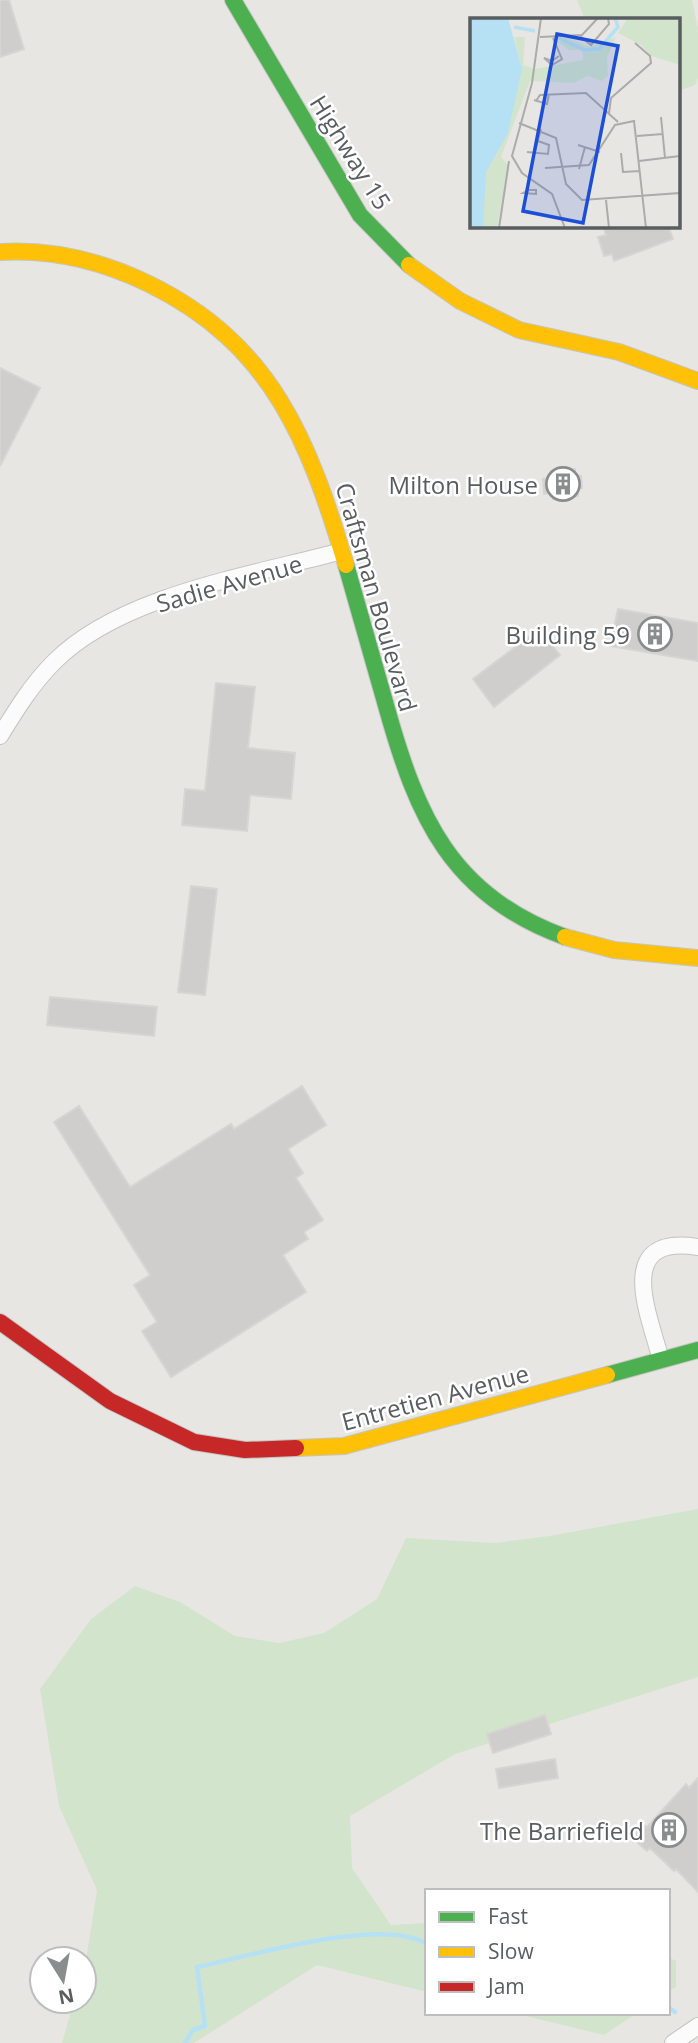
<svg xmlns="http://www.w3.org/2000/svg" width="698" height="2043" viewBox="0 0 698 2043" font-family="'Open Sans',sans-serif">
	<style>
		.green { fill: #d3e4cd }
		.lines { fill: none; stroke-linecap: round; stroke-linejoin: round }
		.stream { stroke: #b6e0f3; stroke-width: 4.5 }
		.building { fill: #d0cecc; stroke: #d7d5d2; stroke-width: 2 }
		.street-casing { stroke: #c3c3c2; stroke-width: 18 }
		.fast-casing { stroke: #c4c5c4; stroke-width: 18 }
		.slow-casing { stroke: #c4c5c4; stroke-width: 18 }
		.jam-casing { stroke: #c4c5c4; stroke-width: 18 }
		.street { stroke: #fcfbfb; stroke-width: 16 }
		.fast { stroke: #4caf50; stroke-width: 16 }
		.slow { stroke: #ffc107; stroke-width: 16 }
		.jam { stroke: #c62828; stroke-width: 16 }
		.labels { text-anchor: middle; dominant-baseline: central; stroke-width: 5; stroke-linejoin: round; paint-order: stroke }
		.street-label { font-size: 24px; fill: #585d60; stroke: #fff }
		.poi-label { font-size: 24px; fill: #585d60; stroke: #fff; text-anchor: end }
		.inset-river { fill: none; stroke: #b6e0f3; stroke-width: 3.5 }
		.inset-road { fill: none; stroke: #aaabaa; stroke-width: 2 }
		.view { fill: #1d4ed8; fill-opacity: 0.15; stroke: #1d4ed8; stroke-width: 3.5 }
		.inset-edge { fill: none; stroke: #585d60; stroke-width: 3.5 }
	</style>
	<rect width="100%" height="100%" fill="#e8e6e2"/>
	<!-- green -->
	<path class="green" d="M577,0h115l6,29v49l-3,7 -16,6v-72h-94z
		M698,1509v168l-243,77 -105,62 2,52 39,57 36,-2v69l-110,-27 -123,78h-132l12,-42h10v-28l13,-83 -38,-84 -19,-117 51,-70 44,-33 45,16 55,34 44,7 45,-10 53,-34 29,-61 89,5 54,-7z
		M668,1957l8,4v26l-8,5z
		M513,2013h124l-33,22z"/>
	<g class="lines">
		<!-- stream -->
		<path class="stream" d="M668,2007l7,5
			M185,2043l8,-13 12,-4 -8,-59c53,-11 185,-51 230,-23"/>
	</g>
	<!-- building -->
	<path class="building" d="M0,0h9l15,49 -24,8z
		M603,226h65l5,13 -59,22 -2,-7 -8,2 -6,-19 8,-2z
		M0,368l40,20 -40,78z
		M575,469v8l6,-1 1,12 -5,1 1,7 -25,3v-7l-9,2 -1,-15 8,-1v-7z
		M618,609l80,14v38l-88,-15z
		M539,629l21,26 -66,52 -21,-28z
		M216,683l39,4 -7,61 47,5 -4,46 -41,-4 -3,36 -65,-6 3,-36 20,2z
		M191,886l26,3 -12,106 -27,-3z
		M50,997l107,10 -3,29 -107,-11z
		M302,1086l24,39 -38,24 15,24 -7,5 27,42 -19,12 4,7 -25,16 23,37 -135,85 -29,-46 15,-9 -23,-37 16,-10 -96,-153 25,-16 51,81 101,-63 3,5z
		M545,1715l6,19 -58,19 -6,-19z
		M555,1759l3,19 -59,10 -3,-19z
		M698,1778v114l-22,-23 -2,2 -24,-23 -3,3 -9,-8 -1,-11 7,-7 3,2 39,-43 3,4z"/>
	<g class="lines">
		<!-- street casing -->
		<g class="street-casing">
			<path id="street" d="M0,736c16,-26 32,-52 54,-74 66,-67 199,-87 288,-111
				M661,1360c-12,-46 -48,-126 37,-113
				M673,2043l25,-17"/>
		</g>
		<!-- fast casing -->
		<g class="fast-casing">
			<path id="fast" d="M233,0l127,215 49,50
				M346,565c14,48 27,96 41,144 30,107 64,187 178,228
				M607,1375l91,-25"/>
		</g>
		<!-- slow casing -->
		<g class="slow-casing">
			<path id="slow" d="M0,252c52,-3 102,9 149,32 123,60 160,157 197,281
				M409,265l51,36 59,29 100,22 79,29
				M565,937l49,13 84,8
				M296,1448l48,-2 263,-71"/>
		</g>
		<!-- jam casing -->
		<g class="jam-casing">
			<path id="jam" d="M0,1322l110,79 84,41 51,8 51,-2"/>
		</g>
		<!-- street -->
		<use href="#street" class="street"/>
		<!-- fast -->
		<use href="#fast" class="fast"/>
		<!-- slow -->
		<use href="#slow" class="slow"/>
		<!-- jam -->
		<use href="#jam" class="jam"/>
	</g>
	<!-- icons -->
	<defs>
		<g id="building-ring" transform="scale(1.75)"><circle r="9.5" fill="#fff" stroke="#8a8d8e" stroke-width="1.5"/><path d="M-4-6H4V6H1V3H-1V6H-4ZM-2.5-4.3h1.7v1.8h-1.7ZM.8-4.3h1.7v1.8H.8ZM-2.5-1h1.7V.8h-1.7ZM.8-1h1.7V.8H.8Z" fill="#8a8d8e"/></g>
	</defs>
	<g fill-rule="evenodd">
		<use href="#building-ring" x="563" y="484"/>
		<use href="#building-ring" x="655" y="634"/>
		<use href="#building-ring" x="669" y="1830"/>
	</g>
	<g class="labels">
		<!-- street labels -->
		<g class="street-label">
			<text transform="translate(351 152) rotate(58)">Highway 15</text>
			<text transform="translate(229 583) rotate(-16)">Sadie Avenue</text>
			<text transform="translate(377 597) rotate(74)">Craftsman Boulevard</text>
			<text transform="translate(435 1397) rotate(-15)">Entretien Avenue</text>
		</g>
		<!-- poi labels -->
		<g class="poi-label">
			<text x="538" y="484">Milton House</text>
			<text x="630" y="634">Building 59</text>
			<text x="644" y="1830">The Barriefield</text>
		</g>
	</g>
	<!-- overview -->
	<g transform="translate(470 18)">
		<rect width="210" height="210" fill="#e8e6e2"/>
		<path d="M158,0h52v47l-29,-9 -10,-11 -23,-12zM44,19h11l-2,28 12,4 48,-9 -1,-10h-13l-11,-8 7,-5 24,10 27,-10 -9,21 1,18 -6,5 -15,-5 -13,7 -44,-2 -29,76 7,8 -11,63h-14l-1,-48 39,-114z" fill="#d3e4cd"/>
		<path d="M0,0h38l14,51 -14,64 -22,39 -3,56h-13z" fill="#b6e0f3"/>
		<path class="inset-river" d="M44,9l21,4M89,20l25,12 15,-1 19,-22 -3,-9"/>
		<path class="inset-road" d="M71,0l-9,65 -20,73 10,17 30,21 13,34M110,18l11,9 18,-21 -1,-6M70,19l42,-2 16,-17M83,20l9,21 -10,6 -8,-7 8,3 7,-5M64,82l13,4 2,-10M66,83l4,-6 46,-2 32,29M139,95l2,-15 40,-35 -1,-7 -15,-13M191,99l4,41M49,105l37,15 10,46 16,16 98,-7M167,118l26,-2M108,127l22,7M65,133l6,-22M57,134l21,2 1,-9 -11,-4M151,135l2,19 17,-1M169,143l41,-5M75,150l44,-3 26,-40 19,-4 12,107M109,151l6,-22M66,172v4l-13,-1 6,-3zM136,182l3,28M29,210l10,-67"/>
		<path class="view" d="M87,16l61,12 -35,177 -60,-12z"/>
		<rect width="210" height="210" class="inset-edge"/>
	</g>
	<!-- legend -->
	<rect x="425" y="1889" width="245" height="126" fill="#ffffff" stroke="#bcbebf" stroke-width="2"/>
	<rect x="439" y="1912" width="35" height="10" fill="#4caf50" stroke="#bcbebf" stroke-width="2"/>
	<text x="488" y="1924" font-size="21" fill="#585d60">Fast</text>
	<rect x="439" y="1947" width="35" height="10" fill="#ffc107" stroke="#bcbebf" stroke-width="2"/>
	<text x="488" y="1959" font-size="21" fill="#585d60">Slow</text>
	<rect x="439" y="1982" width="35" height="10" fill="#c62828" stroke="#bcbebf" stroke-width="2"/>
	<text x="488" y="1994" font-size="21" fill="#585d60">Jam</text>
	<!-- north arrow -->
	<g transform="translate(63 1980) rotate(169)"><circle r="33" fill="#ffffff" stroke="#bcbebf" stroke-width="2"/>
	<path d="M0-5L12 26L0 18L-12 26Z" fill="#8a8d8e"/>
	<text y="-10" font-size="19" font-weight="bold" text-anchor="middle" fill="#585d60">N</text>
	</g>
</svg>
